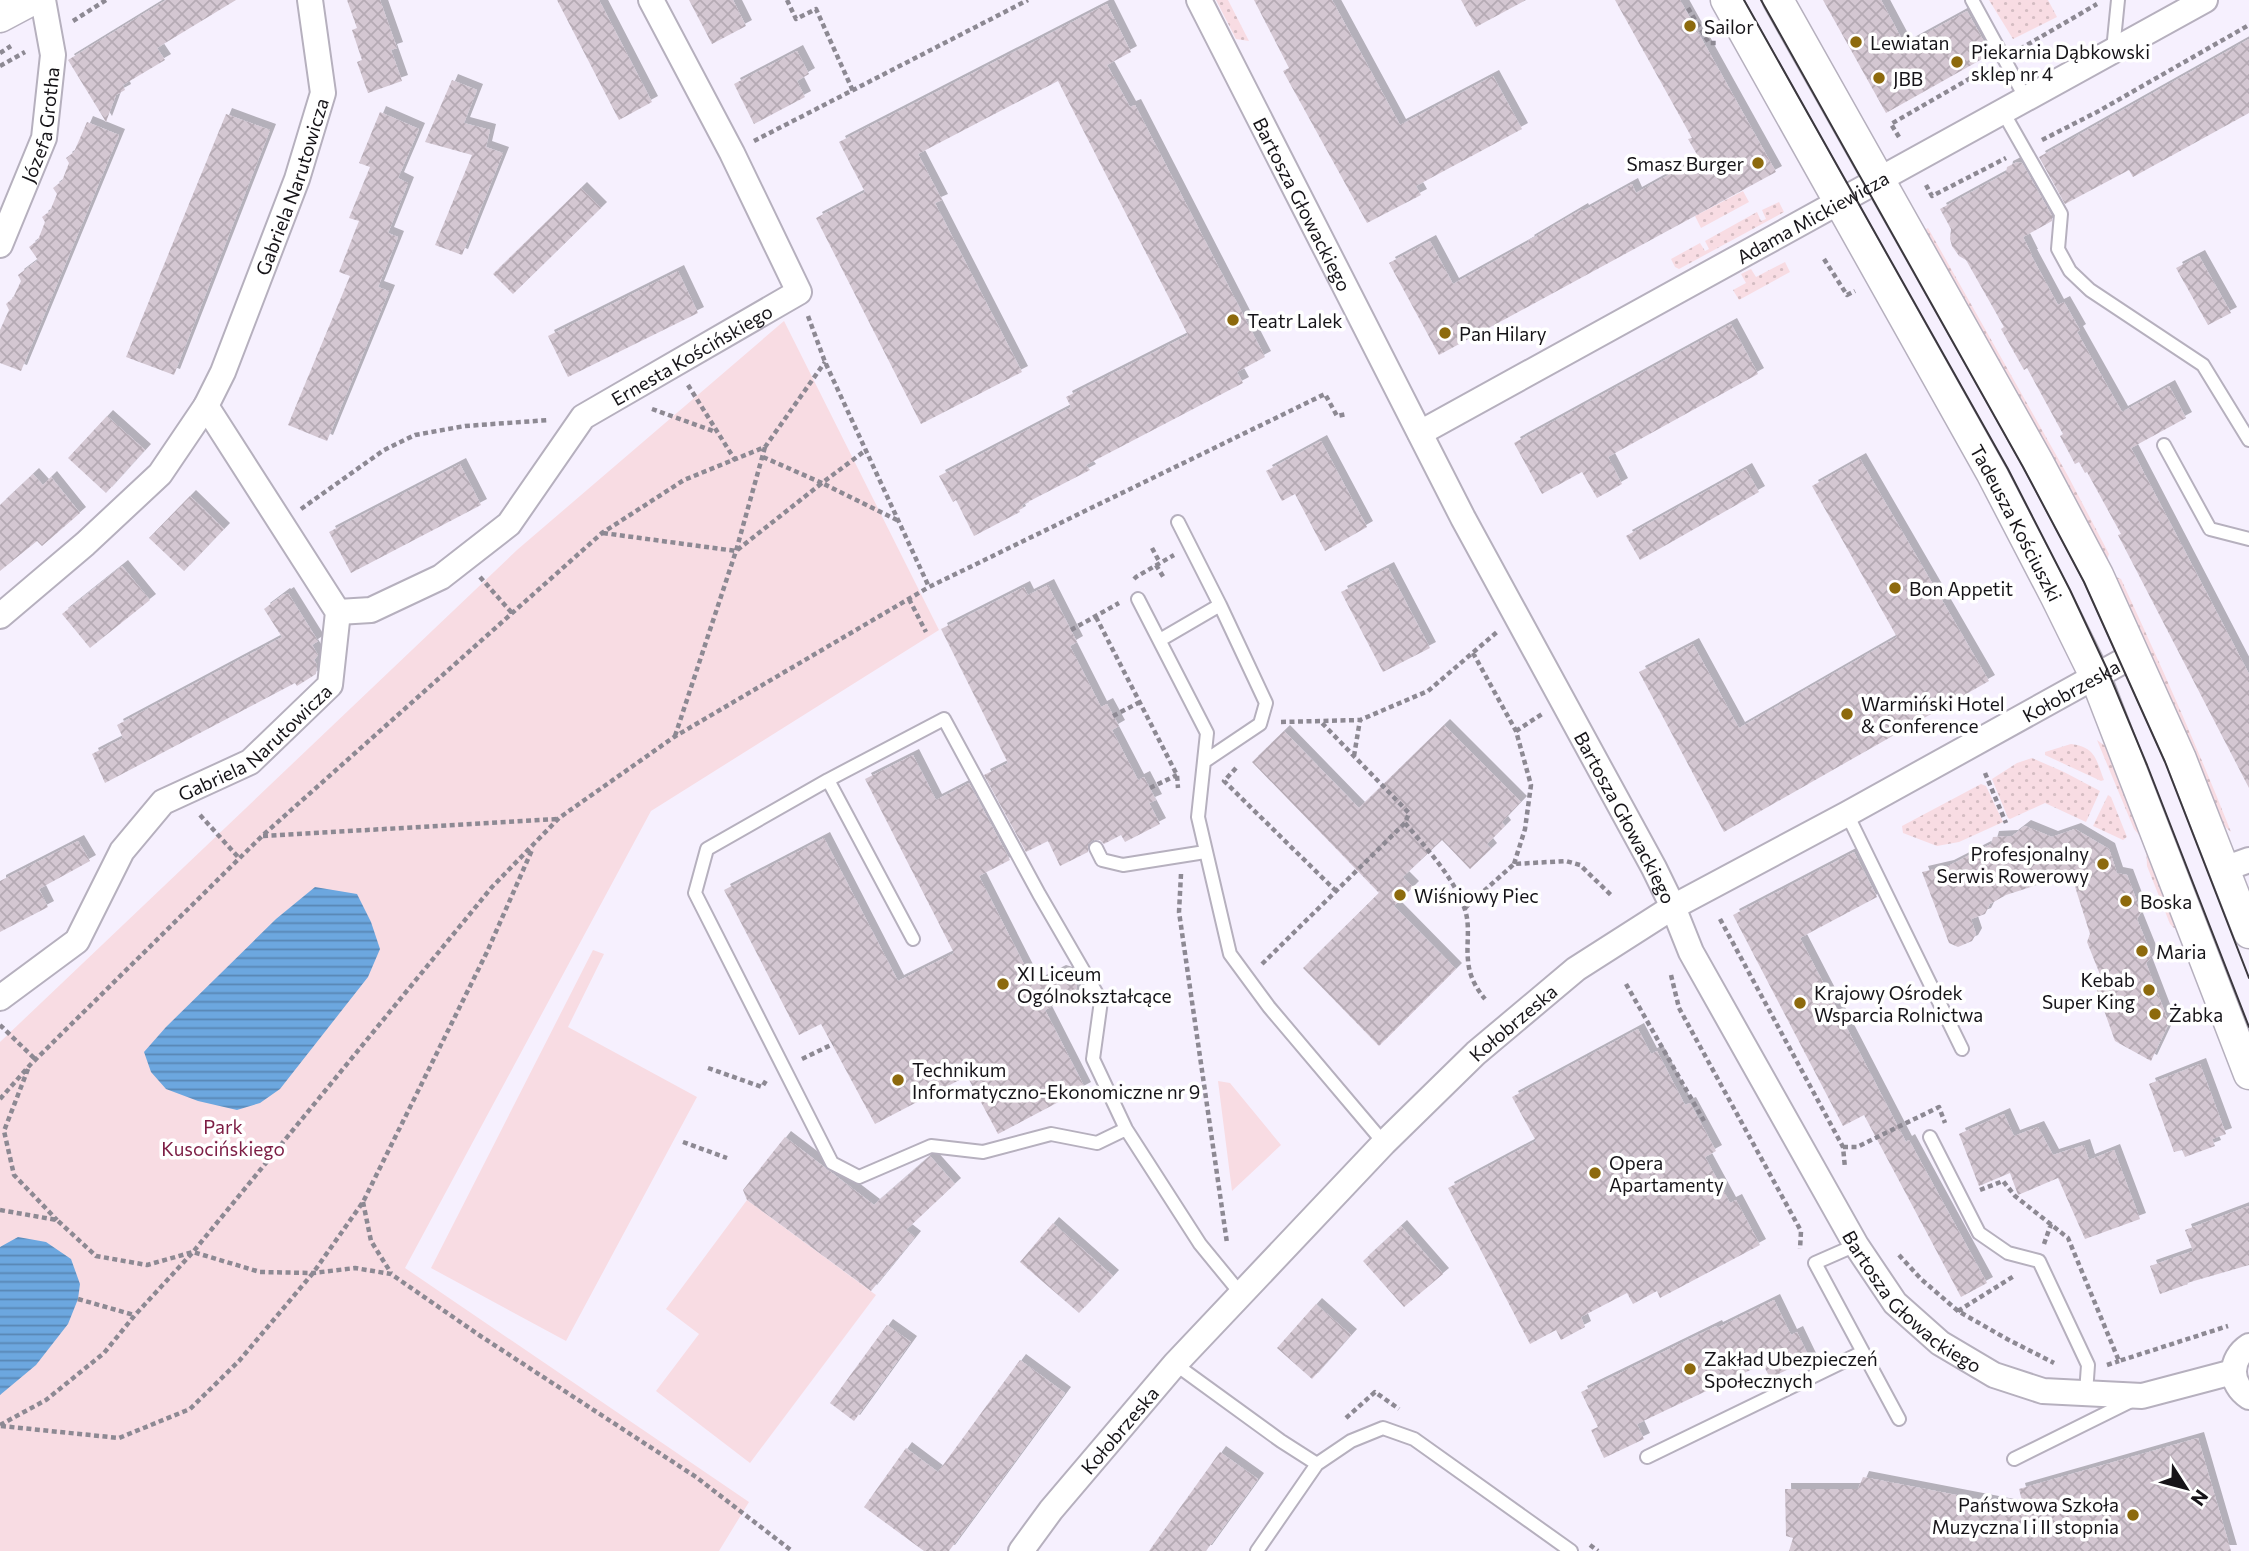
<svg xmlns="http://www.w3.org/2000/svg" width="2249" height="1551" viewBox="0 0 2249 1551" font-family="Commissioner,sans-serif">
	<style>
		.grass { fill: url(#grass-dots) }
		.park { fill: #f8dce3 }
		.water { fill: url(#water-rules) }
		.building { fill: url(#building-cross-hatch); filter: url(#shadow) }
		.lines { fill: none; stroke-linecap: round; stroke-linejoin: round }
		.service-casing { stroke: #b6b0be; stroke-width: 16 }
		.minor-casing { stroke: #b6b0be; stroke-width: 28 }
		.tertiary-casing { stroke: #b6b0be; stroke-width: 33 }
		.path { stroke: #8d8993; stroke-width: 4.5; stroke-dasharray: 5 3.5; stroke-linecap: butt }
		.service { stroke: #fff; stroke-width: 12 }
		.minor { stroke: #fff; stroke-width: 24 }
		.tertiary { stroke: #fff; stroke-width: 30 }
		.tram { stroke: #3b383e; stroke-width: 2 }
		.poi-dot { fill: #8d6a0d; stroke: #fff; stroke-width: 2.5 }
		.labels { text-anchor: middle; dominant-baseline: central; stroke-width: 7; stroke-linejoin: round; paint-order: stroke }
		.poi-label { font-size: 19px; fill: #161418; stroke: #fff; text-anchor: start }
		.street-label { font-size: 19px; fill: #161418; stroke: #fff }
		.park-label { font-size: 19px; fill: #7c1d44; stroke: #fff }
	</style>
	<defs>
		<pattern id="grass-dots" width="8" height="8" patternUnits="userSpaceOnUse" patternTransform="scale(1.75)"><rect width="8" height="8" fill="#f8dce3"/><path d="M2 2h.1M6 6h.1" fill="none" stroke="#d4bcc2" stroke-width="1.8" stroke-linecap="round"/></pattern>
		<pattern id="water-rules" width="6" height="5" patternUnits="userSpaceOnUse" patternTransform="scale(1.75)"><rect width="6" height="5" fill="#6ca7df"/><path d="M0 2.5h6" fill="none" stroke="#5887b4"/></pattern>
		<pattern id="building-cross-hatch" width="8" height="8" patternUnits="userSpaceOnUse" patternTransform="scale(1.75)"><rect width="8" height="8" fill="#d4c7d2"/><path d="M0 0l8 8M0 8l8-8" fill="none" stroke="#b5aab4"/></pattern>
		<filter id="shadow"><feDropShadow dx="6" dy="-6" stdDeviation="0" flood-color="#0004"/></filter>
	</defs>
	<rect width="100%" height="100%" fill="#f6f0fe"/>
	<!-- grass -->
	<path class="grass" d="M1216,0h12l21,41 -13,-2z
		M1989,0h59l9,17 -44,22z
		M1743,191l6,11 -48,26 -6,-12z
		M1779,202l5,10 -105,57 -4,-2 -4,-8 29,-16 5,8 4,-2 -4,-8 52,-29 4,9 5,-2 -4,-9z
		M1928,228l140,248 41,78 -2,6 -186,-328z
		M1785,262l5,10 -51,28 -6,-10 13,-7 -5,-9 10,-5 5,8z
		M2116,577l5,2c39,84 76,167 110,253l-10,-9 -109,-244z
		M2097,740l11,8 8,12 60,153 -3,1 1,5 3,-1 4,10h-7l-4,-4 -23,-58 -1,-23 -12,-14z
		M2071,744c25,3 25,16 33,36l-3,1 -56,-26v-3z
		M2032,758l32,14 36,19 -14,31 -41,-19 -35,16 -2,-1 -16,-39 25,-16z
		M1981,784l5,2 17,36 -44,20 -22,4 -34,-13 -1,-7z
		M2108,795l3,2 16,40 -4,3 -30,-14z"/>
	<!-- park -->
	<path class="park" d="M784,321l155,309 -288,181 -246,457 344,234 -30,49h-719v-509l517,-492z
		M593,950l11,4 -36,73 129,70 -131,244 -135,-73z
		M1218,1081l12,2 51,62 -49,46z
		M747,1200l129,95 -126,168 -94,-72 43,-57 -33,-25z"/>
	<!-- water -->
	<path class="water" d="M315,887l42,7 14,28 9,27 -12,28 -88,112 -20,14 -23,7 -39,-9 -32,-12 -15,-17 -7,-20 22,-25 110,-108z
		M18,1237l28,5 25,17 9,25 -2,15 -10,25 -32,41 -36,30v-148z"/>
	<!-- building -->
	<path class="building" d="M166,0h70l-79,48 8,12 -42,25 2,5 -9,5 -10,27 -38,-62z
		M347,0h33l17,48 -6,2 11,31 -34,12 -11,-31 5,-2 -10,-30 5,-2z
		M557,0h42l53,102 -33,18z
		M689,0h44l13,26 -34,18z
		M1254,0h78l68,125 93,-49 29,53 -106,57 5,9 -54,28 -84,-152 6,-3z
		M1461,0h65l-50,27z
		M1615,0h65l96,172 -337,183 -50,-92 41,-22 23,43 76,-42 -1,-1 54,-32 1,2 49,-27 4,9 63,-35 -11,-19 4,-1z
		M1823,0h58l24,45 62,-34 24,43 -105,59z
		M1107,4l24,48 -24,13 23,42 5,-2 130,252 -28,15 6,11 -157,82 4,5 -68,35 1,3 -4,2 1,2 -46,24 -18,-36 -3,2 -14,-26 132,-69 -5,-10 122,-62 -130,-254 -140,73 24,46 -7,3 87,169 -101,52 -105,-206 49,-26 -26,-50z
		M2249,39v74l-116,64 -4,-7 -64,34 -26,-47z
		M797,51l12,23 -12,7 8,16 -51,27 -20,-40z
		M452,80l25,10 -13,33 26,7 -4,17 17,6 -41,102 -27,-10 37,-90 -47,-13z
		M380,112l39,17 -21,49 10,5 -20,50 10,4 -20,50 11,4 -62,150 -39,-16 62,-149 -11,-4 20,-51 -10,-3 21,-51 -11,-4z
		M226,114l44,16 -96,245 -48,-18z
		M87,122l32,13 -98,236 -21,-8v-33l9,-20 -3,-6 7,-6 8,-17 -3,-6 20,-15 -9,-13 9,-7 7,-18 -3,-5 8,-6 7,-17 -4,-6 9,-7 7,-18 -3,-5 8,-6z
		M2017,162l5,1 30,53v5l-29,16 9,18h-1l27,50 6,-3 16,28 -3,2 45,80 47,-26 17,32 -55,30 118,226v114l-131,-253 3,-1 -34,-62 -2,1 -6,-11 -4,2 -15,-28 3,-2 -36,-66 -3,2 -23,-41 3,-2 -38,-67 -7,-4 -7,-10 -2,-7 1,-10 -11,-20 66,-36 1,-6z
		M581,188l20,20 -88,86 -20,-20z
		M2199,256l32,57 -23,12 -32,-57z
		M678,271l20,42 -130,64 -20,-41z
		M1731,324l27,50 -150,83 14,27 -25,14 -15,-26 -40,22 -28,-51z
		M107,416l38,34 -39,43 -38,-35z
		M1321,441l46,86 -42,24 -30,-57 -13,7 -16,-30z
		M1860,459l129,222 -265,151 -85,-160 54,-28 46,84 158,-91 -85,-151z
		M460,464l21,41 -130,68 -22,-41z
		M1746,469l13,23 -119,68 -14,-24z
		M33,474l10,11 8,-8 29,36 -38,33 -5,-5 -37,30v-66z
		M190,496l34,33 -40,42 -35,-33z
		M122,566l28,34 -60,48 -28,-34z
		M1388,568l42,80 -47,24 -42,-80z
		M1048,585l29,57 -7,4 31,61 6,-3 12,22 -7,4 26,50 6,-3 12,23 -7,3 11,21 -35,18 -4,-7 -17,9 -4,-4h-7l-5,4v8l-28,14 -12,-25 -22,11 -42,-77 24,-12 -67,-134 83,-42 4,8z
		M288,593l30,48 -6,4 6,10 -4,5 3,5 -1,9 -19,12 -2,-3 -190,100 -13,-29 31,-16 -6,-13 165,-88 -18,-28 20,-15 1,1z
		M1444,725l77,77 -19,20 3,4 -18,18 4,5 -21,20 -28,-29 -39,37 10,10 -19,19 62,63 -77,77 -76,-78 76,-75 -127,-131 32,-31 75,77z
		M913,755l23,45 33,-17 41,77 -31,16 55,108 26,-13 10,3 7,12 -3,9 -29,15 40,78 -87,46 -31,-58 -92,48 -54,-100 -22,11 -75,-145 100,-52 74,143 56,-28 -89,-174z
		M2025,826l27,11 23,-8 34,20 8,24 10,2 14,37 -4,7 15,37 -6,7 23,60 -18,38 -36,-20 -20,-56 6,-8 -14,-35 3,-8 -19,-60 -65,21 -16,9 -5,10 -14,5 5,15 -4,7 -14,6 -9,-4 -27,-71 26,-6 43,-22 2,-7 19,-1z
		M78,841l12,20 -51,28 9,18 -48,25v-51z
		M1854,852l23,45 -77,41 106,204 3,-2 78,143 -26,14 -97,-182 -21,11 -110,-211z
		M1638,1029l13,25 6,-3 28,54 5,-2 26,48 -11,6 25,46 6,-3 24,45 -100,53 -3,-7 -24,13 -6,-11 -46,24 4,10 -24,13 -5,-10 -26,14 -82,-156 88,-47 -24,-44z
		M2200,1064l26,70 -14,5 3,7 -30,11 -3,-7 -8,2 -25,-68z
		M2004,1114l10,22 24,-9 15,28 31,-10 5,15 25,-10 26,69 -55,20 -27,-61 -40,17 -8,-22 -31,13 -20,-52z
		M785,1137l89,68 56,-49 25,28 -49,46 9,7 -44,54 -124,-91 -4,-10z
		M2249,1206v59l-62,18 1,1 -28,10 -10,-28 43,-15 -8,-21z
		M1053,1223l60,53 -34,37 -59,-51z
		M1401,1226l42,48 -39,33 -41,-46z
		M1774,1300l17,35 6,-3 13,27 -40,19 -7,-14 -126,60 7,15 -40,19 -13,-28 7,-3 -17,-35 135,-66 1,2z
		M1316,1304l35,31 -39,44 -35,-31z
		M887,1325l24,17 -57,79 -24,-18z
		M1020,1360l45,33 -116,158h-25l-60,-44 42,-59 32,24z
		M2198,1438l33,113h-442l4,-13 -7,-2 -1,-47h73l5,-12 161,31 -5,-19z
		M1220,1452l38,27 -52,72h-57z"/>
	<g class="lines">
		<!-- service casing -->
		<g class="service-casing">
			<path id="service" d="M1972,0l54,99
				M2113,50l5,-50
				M2003,112l58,102 -3,35 12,22 20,19 113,75 46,75
				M2164,445l46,84 39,10
				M1178,522l42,83
				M1138,599l69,134 -9,84 32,137 39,53 115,136
				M1160,640l60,-35 46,98 -6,21 -55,37
				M828,780l85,159
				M1847,814l115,235
				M1096,848l6,12 21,5 82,-13
				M1126,1129l-29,14 -46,-9 -68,18 -52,-6 -72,31 -27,-14 -137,-270 12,-44 121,-69 116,-61 95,175 62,107 -8,58 33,70 74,115 41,50
				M1930,1137l49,96 29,20 31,8 49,104 -2,28
				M1856,1245l-41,18 84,156
				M1175,1364l106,77 36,23
				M1647,1457l216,-105
				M2014,1459l119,-59
				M1257,1551l60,-87 34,-23 32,-13 31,11 157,112"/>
		</g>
		<!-- minor casing -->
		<g class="minor-casing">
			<g id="minor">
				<path id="s1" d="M1199,0l264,518 191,350 19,39 18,45 165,293 39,58 45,40 54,32 49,16 99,5 91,-24"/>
				<path id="s2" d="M0,245l44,-107 9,-83 -10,-55"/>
				<path id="s3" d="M1420,433l785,-433"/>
				<path id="s4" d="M338,612l33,-2 70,-33 68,-53 74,-107 216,-125 -67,-139 -81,-153"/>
				<path id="s5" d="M0,616l85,-72 75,-70 46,-68 17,-34 74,-193 26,-86 -13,-93"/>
				<path d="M2224,869l25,-9"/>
				<path id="s6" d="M0,998l77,-57 45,-90 41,-49 87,-40 80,-77 8,-73 -132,-206"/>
				<path d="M2249,1346c-20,13 -20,38 0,51"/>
				<path id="s7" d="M1021,1551l30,-41 124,-146 209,-221 92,-90 100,-84 97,-62 174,-93 287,-159"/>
			</g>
		</g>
		<!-- tertiary casing -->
		<g class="tertiary-casing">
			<g id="tertiary">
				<path id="s8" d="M1726,0l266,474 64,123 39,79 154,398"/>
				<path d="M1778,0l259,460 61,115 83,184 68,174"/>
				<path d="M0,17l32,-17"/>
			</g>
		</g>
		<!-- path -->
		<path class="path" d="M787,0l9,19 20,-10 37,82
			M1688,8l21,35h7
			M73,21l33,-21
			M2020,49l77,-45
			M0,53l11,-7
			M0,66l25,-14
			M1899,137l-8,-13 97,-56
			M2042,140l55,-28 152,-87
			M754,141l274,-141
			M1926,185l6,11 74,-38
			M1824,259l23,36 8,-4
			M808,316l17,46 104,225 396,-193 12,22 10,-2
			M688,385l47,75
			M652,409l64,23
			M763,457l59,26 44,-33
			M301,509l83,-59 31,-15 50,-9 84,-6
			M603,533l133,18 86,-68 75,37
			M1152,548l8,15
			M1156,565l8,13
			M480,577l32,36
			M1134,579l2,-2 38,-22
			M909,599l17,33
			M1096,617l81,158 1,13
			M1071,630l48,-27
			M1473,653l43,78 15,54 -6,44 -11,35
			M1113,716l27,-14
			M1281,722l79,-2 68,-29 69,-59
			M1516,731l26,-17
			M675,736l61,-185 29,-104
			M1354,756l6,-36
			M1236,768l-12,13 112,110
			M1985,773l21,50
			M1150,788l27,-13
			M200,815l39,43
			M1405,823c21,25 47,52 59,84 7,18 2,35 4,53 1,16 8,28 17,39
			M263,836l295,-17
			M1181,874l-2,38 48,331
			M1465,908l49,-44 52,-3 14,4 32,31
			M1720,919l123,228 2,21
			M1262,964l143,-141 4,-10 -88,-91
			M1671,975l8,33 122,223 -1,18
			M1626,984l78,137
			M0,1025l35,34
			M802,1059l31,-15
			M708,1068l54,19 5,-8
			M28,1069l-24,62 10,44 43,45
			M0,1099l30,-34 232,-229 340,-303 82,-53 81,-33 60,-85
			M683,1142l44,16
			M1843,1147h14l82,-40 6,16
			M1980,1190l23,-9 12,15 53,42 51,123 109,-35
			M363,1202l8,39 20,32
			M0,1210l57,10 39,36 51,9 46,-13 67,20 53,1 42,-5 36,6 88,61 217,142 96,74
			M2044,1244l7,-20
			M1899,1255l22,24 37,32 49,28 47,24
			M78,1299l56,16
			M1958,1311l56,-35
			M2107,1365l12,-4
			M1346,1418l29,-26 24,17
			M0,1425l46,-25 58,-47 31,-38 58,-63 299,-365 67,-69 115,-81 255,-150
			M1,1426l118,12 71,-29 49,-48 74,-88 50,-71 124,-250 45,-102
			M1590,1545l8,6"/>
		<!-- service -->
		<use href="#service" class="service"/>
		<!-- minor -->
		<use href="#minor" class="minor"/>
		<!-- tertiary -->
		<use href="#tertiary" class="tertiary"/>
		<!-- tram -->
		<path class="tram" d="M1744,0l264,469 62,121 37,79 40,96 102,262
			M1761,0l262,467 61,115 81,180 84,216"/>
	</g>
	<!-- markers -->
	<g class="poi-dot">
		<circle cx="1690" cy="26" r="7"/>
		<circle cx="1856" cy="42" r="7"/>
		<circle cx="1957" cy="62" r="7"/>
		<circle cx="1879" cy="78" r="7"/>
		<circle cx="1758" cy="163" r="7"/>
		<circle cx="1233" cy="320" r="7"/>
		<circle cx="1445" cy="333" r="7"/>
		<circle cx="1895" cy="588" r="7"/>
		<circle cx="1847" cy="714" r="7"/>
		<circle cx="2103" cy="864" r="7"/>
		<circle cx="1400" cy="895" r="7"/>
		<circle cx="2126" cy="901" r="7"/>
		<circle cx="2142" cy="951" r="7"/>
		<circle cx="1003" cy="984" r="7"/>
		<circle cx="2149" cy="990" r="7"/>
		<circle cx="1800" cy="1003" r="7"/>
		<circle cx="2155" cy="1014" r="7"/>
		<circle cx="898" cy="1080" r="7"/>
		<circle cx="1595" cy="1173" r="7"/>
		<circle cx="1690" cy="1369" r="7"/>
		<circle cx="2133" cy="1515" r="7"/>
	</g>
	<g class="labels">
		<!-- poi labels -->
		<g class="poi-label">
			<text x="1704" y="26">Sailor</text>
			<text x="1870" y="42">Lewiatan</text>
			<text x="1971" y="51">Piekarnia Dąbkowski<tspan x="1971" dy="22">sklep nr 4</tspan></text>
			<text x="1893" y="78">JBB</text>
			<text x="1744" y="163" text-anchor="end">Smasz Burger</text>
			<text x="1247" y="320">Teatr Lalek</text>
			<text x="1459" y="333">Pan Hilary</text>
			<text x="1909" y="588">Bon Appetit</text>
			<text x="1861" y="703">Warmiński Hotel<tspan x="1861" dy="22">&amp; Conference</tspan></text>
			<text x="2089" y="853" text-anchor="end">Profesjonalny<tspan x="2089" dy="22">Serwis Rowerowy</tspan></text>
			<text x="1414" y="895">Wiśniowy Piec</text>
			<text x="2140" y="901">Boska</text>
			<text x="2156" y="951">Maria</text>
			<text x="1017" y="973">XI Liceum<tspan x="1017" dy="22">Ogólnokształcące</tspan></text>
			<text x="2135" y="979" text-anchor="end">Kebab<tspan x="2135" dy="22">Super King</tspan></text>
			<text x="1814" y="992">Krajowy Ośrodek<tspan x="1814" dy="22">Wsparcia Rolnictwa</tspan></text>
			<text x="2169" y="1014">Żabka</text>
			<text x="912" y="1069">Technikum<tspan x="912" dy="22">Informatyczno-Ekonomiczne nr 9</tspan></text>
			<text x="1609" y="1162">Opera<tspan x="1609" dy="22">Apartamenty</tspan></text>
			<text x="1704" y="1358">Zakład Ubezpieczeń<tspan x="1704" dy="22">Społecznych</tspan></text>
			<text x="2119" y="1504" text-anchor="end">Państwowa Szkoła<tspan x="2119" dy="22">Muzyczna I i II stopnia</tspan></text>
		</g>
		<!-- street labels -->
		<g class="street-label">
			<text stroke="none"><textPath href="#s2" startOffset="128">Józefa Grotha</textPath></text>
			<text stroke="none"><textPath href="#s5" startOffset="532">Gabriela Narutowicza</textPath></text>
			<text stroke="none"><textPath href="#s1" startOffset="229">Bartosza Głowackiego</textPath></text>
			<text stroke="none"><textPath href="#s3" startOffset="448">Adama Mickiewicza</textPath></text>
			<text stroke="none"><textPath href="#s4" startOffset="452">Ernesta Kościńskiego</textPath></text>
			<text stroke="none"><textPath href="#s8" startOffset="598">Tadeusza Kościuszki</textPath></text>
			<text stroke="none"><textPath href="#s7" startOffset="1374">Kołobrzeska</textPath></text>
			<text stroke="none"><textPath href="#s6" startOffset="371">Gabriela Narutowicza</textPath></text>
			<text stroke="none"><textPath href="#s1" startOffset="922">Bartosza Głowackiego</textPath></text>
			<text stroke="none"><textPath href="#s7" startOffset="723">Kołobrzeska</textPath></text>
			<text stroke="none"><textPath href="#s1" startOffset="1489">Bartosza Głowackiego</textPath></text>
			<text stroke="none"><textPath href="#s7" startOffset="156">Kołobrzeska</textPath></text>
		</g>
		<!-- park labels -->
		<g class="park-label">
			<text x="223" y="1126">Park<tspan x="223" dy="22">Kusocińskiego</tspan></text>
		</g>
	</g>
	<!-- north arrow -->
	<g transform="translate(2186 1488) rotate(126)" stroke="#ffffff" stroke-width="5" paint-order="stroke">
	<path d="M0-5L12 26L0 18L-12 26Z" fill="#161418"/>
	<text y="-10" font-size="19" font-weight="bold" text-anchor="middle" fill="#161418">N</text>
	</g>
</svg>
